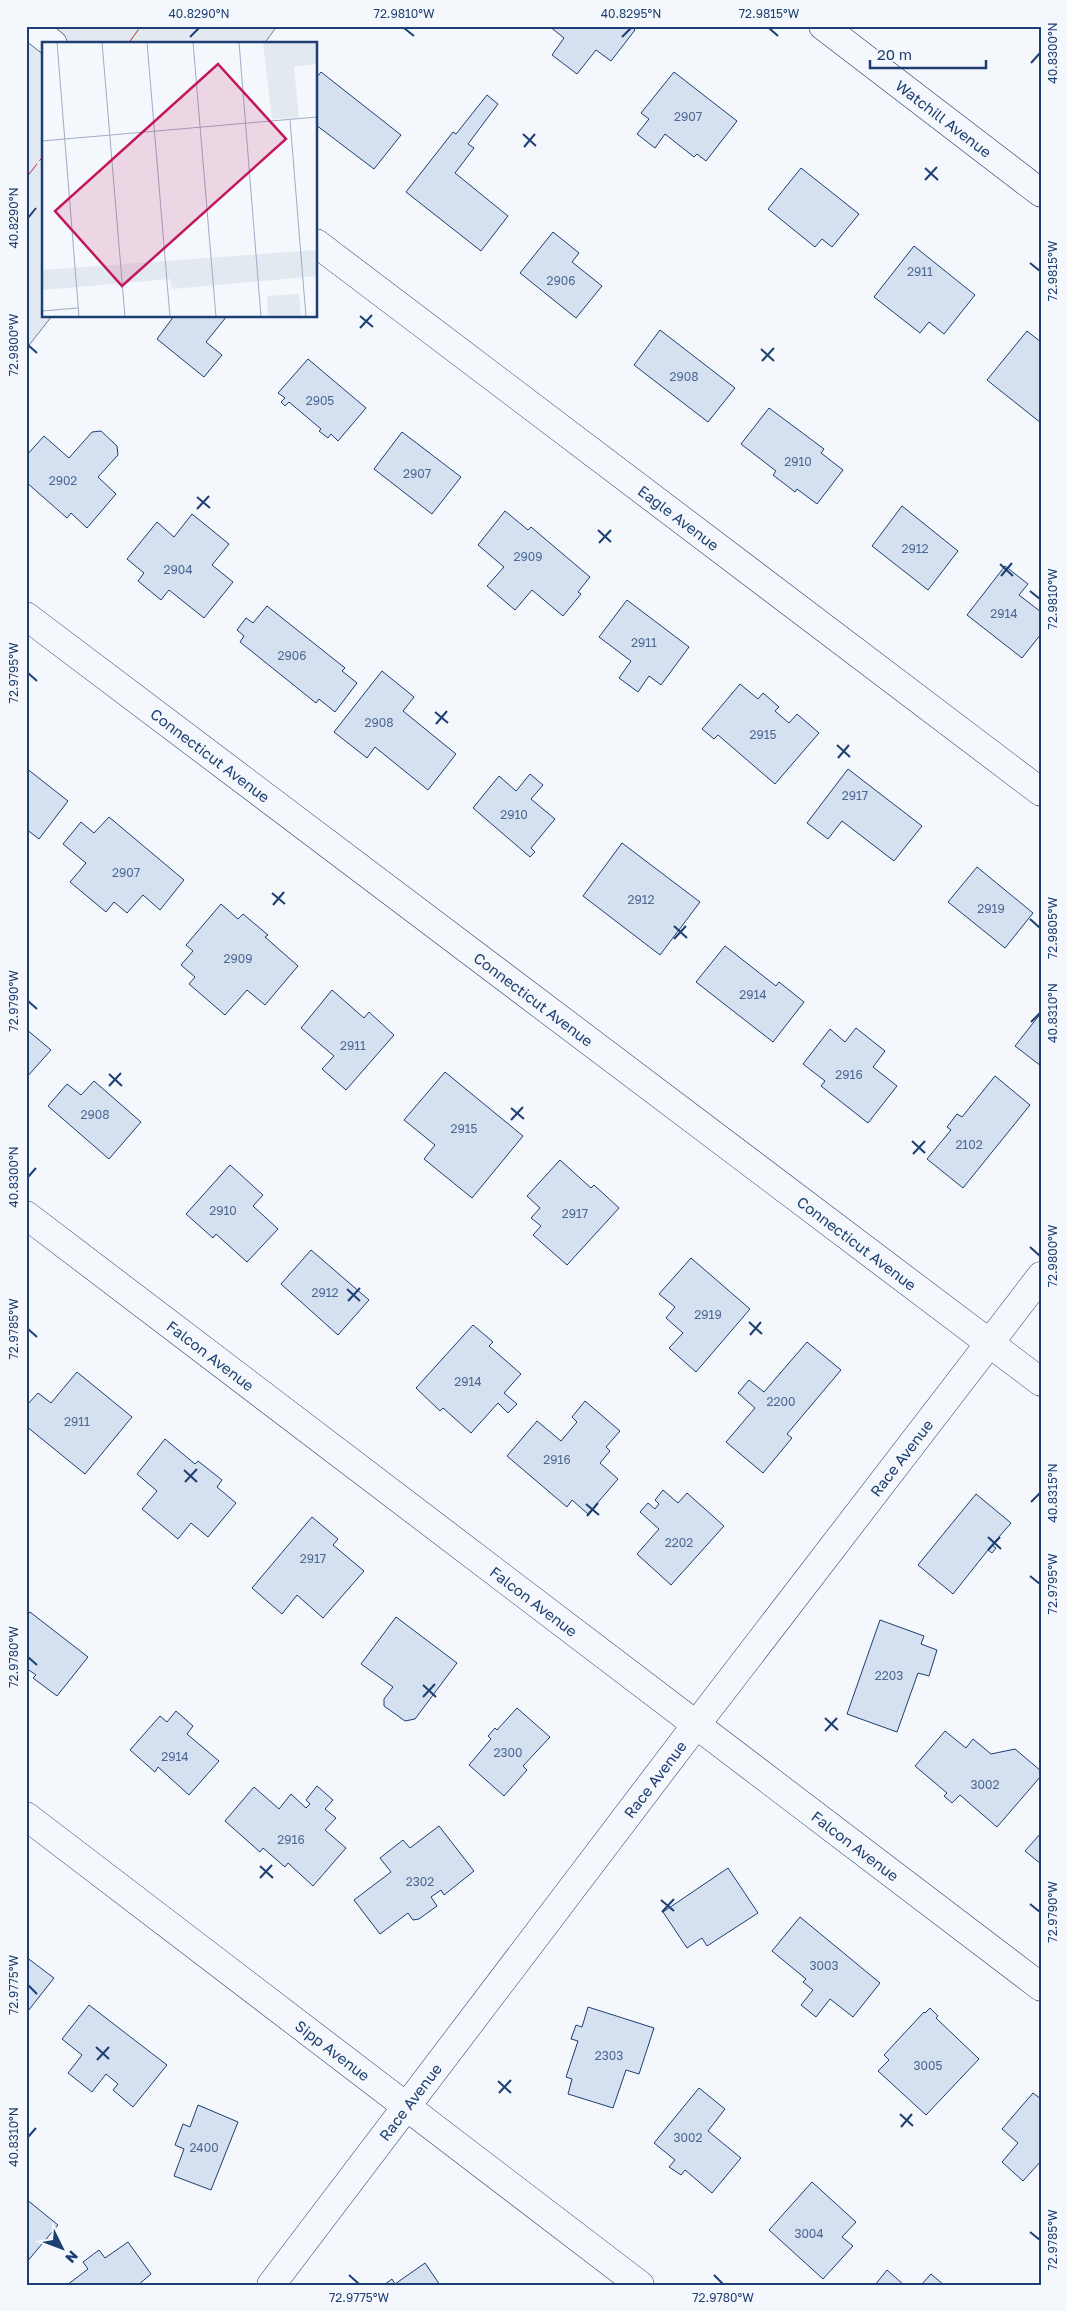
<svg xmlns="http://www.w3.org/2000/svg" width="1067" height="2311" viewBox="0 0 1067 2311" font-family="'Golos Text',sans-serif">
	<style>
		.green { fill: #e3e9f0; stroke: #687fa3 }
		.building { fill: #d5e0f0; stroke: #1d3f73 }
		.lines { fill: none; stroke-linecap: round; stroke-linejoin: round }
		.street-casing { stroke: #1d3f73; stroke-width: 29 }
		.street { stroke: #f4f7fb; stroke-width: 28 }
		.power { stroke: #c62828; stroke-width: 1; stroke-dasharray: 18 4 2.5 4; stroke-linecap: butt }
		.ticks { fill: none; stroke: #1d3f73; stroke-width: 2 }
		.labels { text-anchor: middle; dominant-baseline: central; stroke-width: 4; stroke-linejoin: round; paint-order: stroke }
		.number-label { font-size: 12px; fill: #4b6792 }
		.street-label { font-size: 15px; fill: #1d3f73; stroke: #f4f7fb }
		.inset-road { fill: none; stroke: #9eadc5; stroke-width: 1 }
		.view { fill: #c2185b; fill-opacity: 0.15; stroke: #c2185b; stroke-width: 2.5 }
		.inset-edge { fill: none; stroke: #1d3f73; stroke-width: 2.5 }
		.neatline { fill: none; stroke: #1d3f73; stroke-width: 2 }
		.ticks-label { font-size: 12px; text-anchor: middle; fill: #1d3f73 }
	</style>
	<rect width="100%" height="100%" fill="#f4f7fb"/>
	<!-- green -->
	<path class="green" d="M26,26h251l-13,18h-220v272h8l-26,33z"/>
	<!-- building -->
	<path class="building" d="M549,26h81l5,4 -24,31 -15,-11 -19,24 -25,-19 12,-17z
		M321,72l80,63 -27,34 -58,-44v-47z
		M674,72l63,49 -31,40 -9,-7 -3,3 -29,-23 -10,14 -18,-14 12,-15 -8,-6z
		M487,95l11,9 -30,40 6,4 -19,25 53,43 -27,35 -75,-59 47,-60 3,2z
		M801,168l58,46 -27,33 -10,-8 -7,8 -47,-38z
		M553,232l26,21 -7,9 30,24 -26,32 -56,-45z
		M914,246l61,49 -31,39 -15,-12 -9,11 -46,-36z
		M174,316h53l-21,26 16,13 -18,22 -47,-38z
		M660,330l75,58 -27,34 -74,-57z
		M1027,331l14,11v81l-54,-43z
		M308,359l58,49 -28,33 -7,-7 -3,4 -9,-7 2,-2 -32,-27 -4,4 -4,-4 4,-4 -7,-5z
		M769,408l55,41 -3,4 22,17 -26,34 -20,-15 -2,3 -22,-17 3,-4 -35,-27z
		M101,431l16,15 1,9 -20,22 18,17 -29,34 -16,-15 -4,5 -41,-36v-26l18,-20 25,22 23,-26z
		M402,432l59,45 -29,37 -58,-45z
		M902,506l56,45 -30,39 -56,-44z
		M505,511l23,19 3,-3 59,50 -12,15 3,2 -18,22 -31,-26 -17,20 -28,-24 17,-19 -26,-22z
		M192,514l37,30 -17,21 21,17 -29,36 -35,-28 -8,10 -23,-19 6,-8 -17,-14 30,-37 17,15z
		M1005,566l23,18 -9,11 22,17v22l-19,24 -55,-43z
		M627,600l62,47 -28,38 -12,-9 -11,16 -19,-14 12,-17 -32,-24z
		M267,606l78,62 -3,3 15,12 -22,29 -16,-13 -3,4 -76,-61 4,-6 -7,-6 9,-12 7,5z
		M382,671l32,26 -11,14 53,43 -28,36 -53,-43 -8,11 -33,-26z
		M740,684l18,15 5,-6 16,14 -4,4 14,12 8,-9 22,19 -44,51 -57,-49 -4,4 -12,-10z
		M26,768l42,33 -29,38 -13,-10z
		M848,769l74,57 -28,35 -52,-40 -14,18 -21,-16z
		M530,774l13,11 -12,14 24,20 -24,29 4,4 -5,5 -57,-49 26,-32 17,15z
		M109,817l75,63 -24,30 -17,-15 -16,18 -13,-11 -8,10 -36,-30 16,-19 -23,-19 18,-22 13,11z
		M622,843l78,59 -40,53 -77,-59z
		M977,867l56,46 -28,35 -57,-46z
		M221,904l17,15 5,-5 25,21 -3,2 33,29 -33,39 -18,-15 -22,25 -36,-31 6,-7 -14,-12 12,-14 -7,-6z
		M725,946l51,40 3,-4 25,20 -31,40 -77,-60z
		M332,990l32,28 5,-6 25,23 -48,55 -24,-21 12,-13 -33,-28z
		M1041,1013v53l-26,-20z
		M856,1028l29,23 -12,16 24,19 -29,37 -47,-37 4,-5 -22,-17 27,-35 15,13z
		M26,1029l25,21 -25,28z
		M445,1072l78,64 -51,62 -48,-39 11,-14 -31,-25z
		M995,1076l35,29 -67,83 -36,-29 24,-29 -4,-3 10,-13 5,3z
		M94,1081l47,41 -32,37 -61,-53 19,-22 14,11z
		M560,1160l31,28 3,-3 25,23 -52,57 -34,-30 8,-9 -10,-8 9,-10 -13,-12z
		M230,1165l33,30 -10,11 25,23 -31,33 -31,-28 -3,4 -27,-24z
		M311,1250l58,50 -31,35 -57,-51z
		M691,1258l59,51 -54,63 -27,-24 14,-15 -17,-15 9,-11 -16,-13z
		M473,1325l20,17 -4,4 32,28 -17,19 13,11 -9,9 -10,-10 -27,30 -28,-25 -3,3 -24,-23z
		M807,1342l34,28 -54,64 5,4 -29,35 -37,-31 29,-34 -17,-15 11,-13 15,12z
		M77,1372l55,45 -47,57 -59,-48v-20l12,-13 13,10z
		M585,1401l35,30 -14,16 4,4 -10,12 18,16 -30,35 -16,-14 -5,7 -60,-51 30,-35 24,20 16,-19 -5,-5z
		M165,1439l30,25 3,-3 24,19 -5,7 19,16 -28,34 -17,-14 -13,16 -36,-30 15,-18 -20,-17z
		M663,1490l15,13 9,-10 37,33 -53,59 -34,-31 22,-25 -19,-17 8,-9 7,6 4,-5 -4,-4z
		M976,1494l35,29 -19,22 4,3 -4,5 -4,-3 -35,44 -35,-29z
		M312,1517l26,22 -5,6 31,26 -41,47 -26,-23 -15,19 -30,-26z
		M30,1612l58,45 -31,39 -24,-18 3,-3 -10,-7v-51z
		M396,1617l61,46 -42,56 -10,2 -21,-15v-7l9,-12 -32,-23z
		M880,1620l44,16 -3,8 16,6 -8,26 -11,-3 -21,59 -50,-18z
		M517,1708l33,29 -27,29 4,4 -23,26 -35,-31 22,-26 -3,-3 7,-8 2,2z
		M176,1711l17,15 -6,8 32,27 -30,34 -31,-28 -3,5 -25,-22 30,-34 7,6z
		M945,1731l21,17 7,-9 18,15 24,-5 26,22v5l-44,51 -37,-32 -8,8 -8,-7 3,-3 -32,-27z
		M317,1786l16,14 -8,9 11,9 -11,12 21,18 -33,38 -25,-23 -3,4 -22,-19 -3,4 -35,-31 29,-34 25,22 12,-15 15,14 4,-4 -4,-4z
		M439,1826l35,45 -30,24 -3,-5 -10,7 6,9 -18,13 -6,1 -5,-7 -28,21 -26,-34 37,-28 -11,-14 23,-18 7,8z
		M1041,1833v31l-16,-13z
		M728,1868l30,45 -51,33 -5,-8 -15,10 -24,-36z
		M800,1917l80,66 -27,34 -23,-18 -14,18 -15,-12 12,-15 -10,-8 3,-3 -34,-28z
		M26,1957l28,21 -26,33 -2,-2z
		M89,2005l78,60 -34,42 -20,-17 5,-6 -12,-10 -14,18 -24,-19 14,-18 -20,-16z
		M588,2007l66,21 -15,46 -13,-4 -13,38 -45,-14 4,-15 -6,-2 12,-36 -7,-2 5,-14 6,2z
		M930,2008l8,8 -2,2 43,41 -53,56 -48,-44 11,-11 -5,-5 40,-43 1,1z
		M699,2088l26,21 -17,22 33,27 -29,35 -27,-23 -4,5 -12,-8 6,-7 -21,-17z
		M1033,2093l8,6v62l-18,20 -21,-19 16,-19 -16,-14z
		M198,2105l40,17 -27,68 -37,-14 10,-27 -9,-4 8,-21 7,3z
		M812,2182l44,40 -14,15 11,9 -30,33 -54,-49z
		M26,2199l32,26 -32,38z
		M128,2242l23,32 -13,11h-71l21,-16 -5,-7 16,-12 6,8z
		M425,2263l15,22h-56l8,-6 3,5z
		M887,2270l17,15h-29z
		M931,2274l13,11h-23z"/>
	<g class="lines">
		<!-- street casing -->
		<g class="street-casing">
			<g id="street">
				<path d="M30,26l23,18"/>
				<path id="s1" d="M823,26l218,167"/>
				<path id="s2" d="M316,243l725,549"/>
				<path id="s3" d="M26,616l1015,766"/>
				<path id="s4" d="M26,1215l1015,772"/>
				<path id="s5" d="M26,1816l614,469"/>
				<path id="s6" d="M271,2285l425,-560 345,-449"/>
			</g>
		</g>
		<!-- street -->
		<use href="#street" class="street"/>
		<!-- power -->
		<path class="power" d="M128,44l13,-18
			M26,178l18,-23"/>
	</g>
	<!-- ticks -->
	<path class="ticks" d="M404,28l10,8M769,28l9,8M190,37l9,-9M622,37l9,-9M1031,63l9,-10M523,134l13,12M524,147l11,-13M925,168l13,12M925,180l12,-13M28,218l8,-10M1030,263l10,8M360,316l13,11M360,328l12,-13M28,345l9,8M761,349l13,12M762,361l12,-13M197,497l13,11M197,509l12,-13M598,530l13,12M599,543l12,-13M1000,564l13,12M1001,576l11,-13M1030,591l10,8M28,673l9,8M435,712l13,11M436,724l11,-13M837,745l13,12M838,758l11,-13M272,893l13,11M273,905l11,-13M1030,919l10,9M674,926l13,12M674,939l12,-13M28,1001l9,8M1031,1022l9,-9M109,1074l13,12M109,1086l12,-13M511,1108l13,11M511,1120l12,-13M912,1141l13,12M913,1154l12,-13M28,1177l8,-9M1030,1247l10,9M347,1289l13,12M348,1301l12,-13M749,1322l13,12M28,1329l9,8M750,1335l11,-13M184,1470l13,12M185,1482l12,-13M1031,1502l9,-9M586,1504l13,11M587,1516l11,-13M988,1537l13,12M988,1550l12,-13M1030,1576l10,8M28,1657l9,8M423,1685l13,12M423,1697l12,-13M825,1718l13,12M825,1731l12,-13M260,1866l13,12M260,1878l12,-13M661,1900l13,11M1030,1904l10,8M662,1912l12,-13M28,1985l9,9M96,2047l13,12M97,2060l12,-13M498,2081l13,12M499,2093l12,-13M900,2114l13,12M901,2127l11,-13M28,2137l8,-9M1030,2232l10,8M349,2275l10,9M714,2275l9,9"/>
	<g class="labels">
		<!-- number labels -->
		<g class="number-label">
			<text x="688" y="116">2907</text>
			<text x="920" y="271">2911</text>
			<text x="561" y="280">2906</text>
			<text x="684" y="376">2908</text>
			<text x="320" y="400">2905</text>
			<text x="798" y="461">2910</text>
			<text x="417" y="473">2907</text>
			<text x="63" y="480">2902</text>
			<text x="915" y="548">2912</text>
			<text x="528" y="556">2909</text>
			<text x="178" y="569">2904</text>
			<text x="1004" y="613">2914</text>
			<text x="644" y="642">2911</text>
			<text x="292" y="655">2906</text>
			<text x="379" y="722">2908</text>
			<text x="763" y="734">2915</text>
			<text x="855" y="795">2917</text>
			<text x="514" y="814">2910</text>
			<text x="126" y="872">2907</text>
			<text x="641" y="899">2912</text>
			<text x="991" y="908">2919</text>
			<text x="238" y="958">2909</text>
			<text x="753" y="994">2914</text>
			<text x="353" y="1045">2911</text>
			<text x="849" y="1074">2916</text>
			<text x="95" y="1114">2908</text>
			<text x="464" y="1128">2915</text>
			<text x="969" y="1144">2102</text>
			<text x="223" y="1210">2910</text>
			<text x="575" y="1213">2917</text>
			<text x="325" y="1292">2912</text>
			<text x="708" y="1314">2919</text>
			<text x="468" y="1381">2914</text>
			<text x="781" y="1401">2200</text>
			<text x="77" y="1421">2911</text>
			<text x="557" y="1459">2916</text>
			<text x="679" y="1542">2202</text>
			<text x="313" y="1558">2917</text>
			<text x="889" y="1675">2203</text>
			<text x="508" y="1752">2300</text>
			<text x="175" y="1756">2914</text>
			<text x="985" y="1784">3002</text>
			<text x="291" y="1839">2916</text>
			<text x="420" y="1881">2302</text>
			<text x="824" y="1965">3003</text>
			<text x="609" y="2055">2303</text>
			<text x="928" y="2065">3005</text>
			<text x="688" y="2137">3002</text>
			<text x="204" y="2147">2400</text>
			<text x="809" y="2233">3004</text>
		</g>
		<!-- street labels -->
		<g class="street-label">
			<text stroke="none"><textPath href="#s1" startOffset="152">Watchill Avenue</textPath></text>
			<text stroke="none"><textPath href="#s2" startOffset="455">Eagle Avenue</textPath></text>
			<text stroke="none"><textPath href="#s3" startOffset="231">Connecticut Avenue</textPath></text>
			<text stroke="none"><textPath href="#s3" startOffset="636">Connecticut Avenue</textPath></text>
			<text stroke="none"><textPath href="#s3" startOffset="1041">Connecticut Avenue</textPath></text>
			<text stroke="none"><textPath href="#s4" startOffset="232">Falcon Avenue</textPath></text>
			<text stroke="none"><textPath href="#s6" startOffset="1040">Race Avenue</textPath></text>
			<text stroke="none"><textPath href="#s4" startOffset="638">Falcon Avenue</textPath></text>
			<text stroke="none"><textPath href="#s6" startOffset="635">Race Avenue</textPath></text>
			<text stroke="none"><textPath href="#s4" startOffset="1042">Falcon Avenue</textPath></text>
			<text stroke="none"><textPath href="#s5" startOffset="386">Sipp Avenue</textPath></text>
			<text stroke="none"><textPath href="#s6" startOffset="230">Race Avenue</textPath></text>
		</g>
	</g>
	<!-- overview -->
	<g transform="translate(42 42)">
		<rect width="275" height="275" fill="#f4f7fb"/>
		<path d="M221,0h54v22l-23,3 5,51 -27,1zM275,208v26l-145,13 -2,-10 -128,11v-20zM257,252l2,23h-33l-1,-21z" fill="#e3e9f0"/>
		<path class="inset-road" d="M15,0l22,275M60,0l23,275M105,0l23,275M151,0l23,275M197,0l22,275M248,78l16,197M0,99l275,-24M0,269l36,-3"/>
		<path class="view" d="M176,22l68,75 -164,147 -67,-75z"/>
		<rect width="275" height="275" class="inset-edge"/>
	</g>
	<!-- border -->
	<rect width="1067" height="2311" fill="none" stroke="#f4f7fb" stroke-width="55"/>
	<!-- north arrow -->
	<g transform="translate(62 2248) rotate(132)" stroke="#f4f7fb" stroke-width="4" paint-order="stroke">
	<path d="M0-4L9 19L0 12L-9 19Z" fill="#1d3f73"/>
	<text y="-8" font-size="14" font-weight="bold" text-anchor="middle" fill="#1d3f73">N</text>
	</g>
	<!-- scale -->
	<path d="M870 60v8h116v-8" fill="none" stroke="#1d3f73" stroke-width="2.5"/>
	<text x="877" y="60" font-size="15" fill="#1d3f73" stroke="#f4f7fb" stroke-width="4" paint-order="stroke">20 m</text>
	<rect x="28" y="28" width="1012" height="2256" class="neatline"/>
	<g class="ticks-label">
		<text x="199" y="18">40.8290°N</text>
		<text x="404" y="18">72.9810°W</text>
		<text x="631" y="18">40.8295°N</text>
		<text x="769" y="18">72.9815°W</text>
		<text transform="translate(1053 53) rotate(-90)" y="4">40.8300°N</text>
		<text transform="translate(14 218) rotate(-90)" y="4">40.8290°N</text>
		<text transform="translate(1053 271) rotate(-90)" y="4">72.9815°W</text>
		<text transform="translate(14 345) rotate(-90)" y="4">72.9800°W</text>
		<text transform="translate(1053 599) rotate(-90)" y="4">72.9810°W</text>
		<text transform="translate(14 673) rotate(-90)" y="4">72.9795°W</text>
		<text transform="translate(1053 928) rotate(-90)" y="4">72.9805°W</text>
		<text transform="translate(14 1001) rotate(-90)" y="4">72.9790°W</text>
		<text transform="translate(1053 1013) rotate(-90)" y="4">40.8310°N</text>
		<text transform="translate(14 1177) rotate(-90)" y="4">40.8300°N</text>
		<text transform="translate(1053 1256) rotate(-90)" y="4">72.9800°W</text>
		<text transform="translate(14 1329) rotate(-90)" y="4">72.9785°W</text>
		<text transform="translate(1053 1493) rotate(-90)" y="4">40.8315°N</text>
		<text transform="translate(1053 1584) rotate(-90)" y="4">72.9795°W</text>
		<text transform="translate(14 1657) rotate(-90)" y="4">72.9780°W</text>
		<text transform="translate(1053 1912) rotate(-90)" y="4">72.9790°W</text>
		<text transform="translate(14 1985) rotate(-90)" y="4">72.9775°W</text>
		<text transform="translate(14 2137) rotate(-90)" y="4">40.8310°N</text>
		<text transform="translate(1053 2240) rotate(-90)" y="4">72.9785°W</text>
		<text x="359" y="2302">72.9775°W</text>
		<text x="723" y="2302">72.9780°W</text>
	</g>
</svg>
